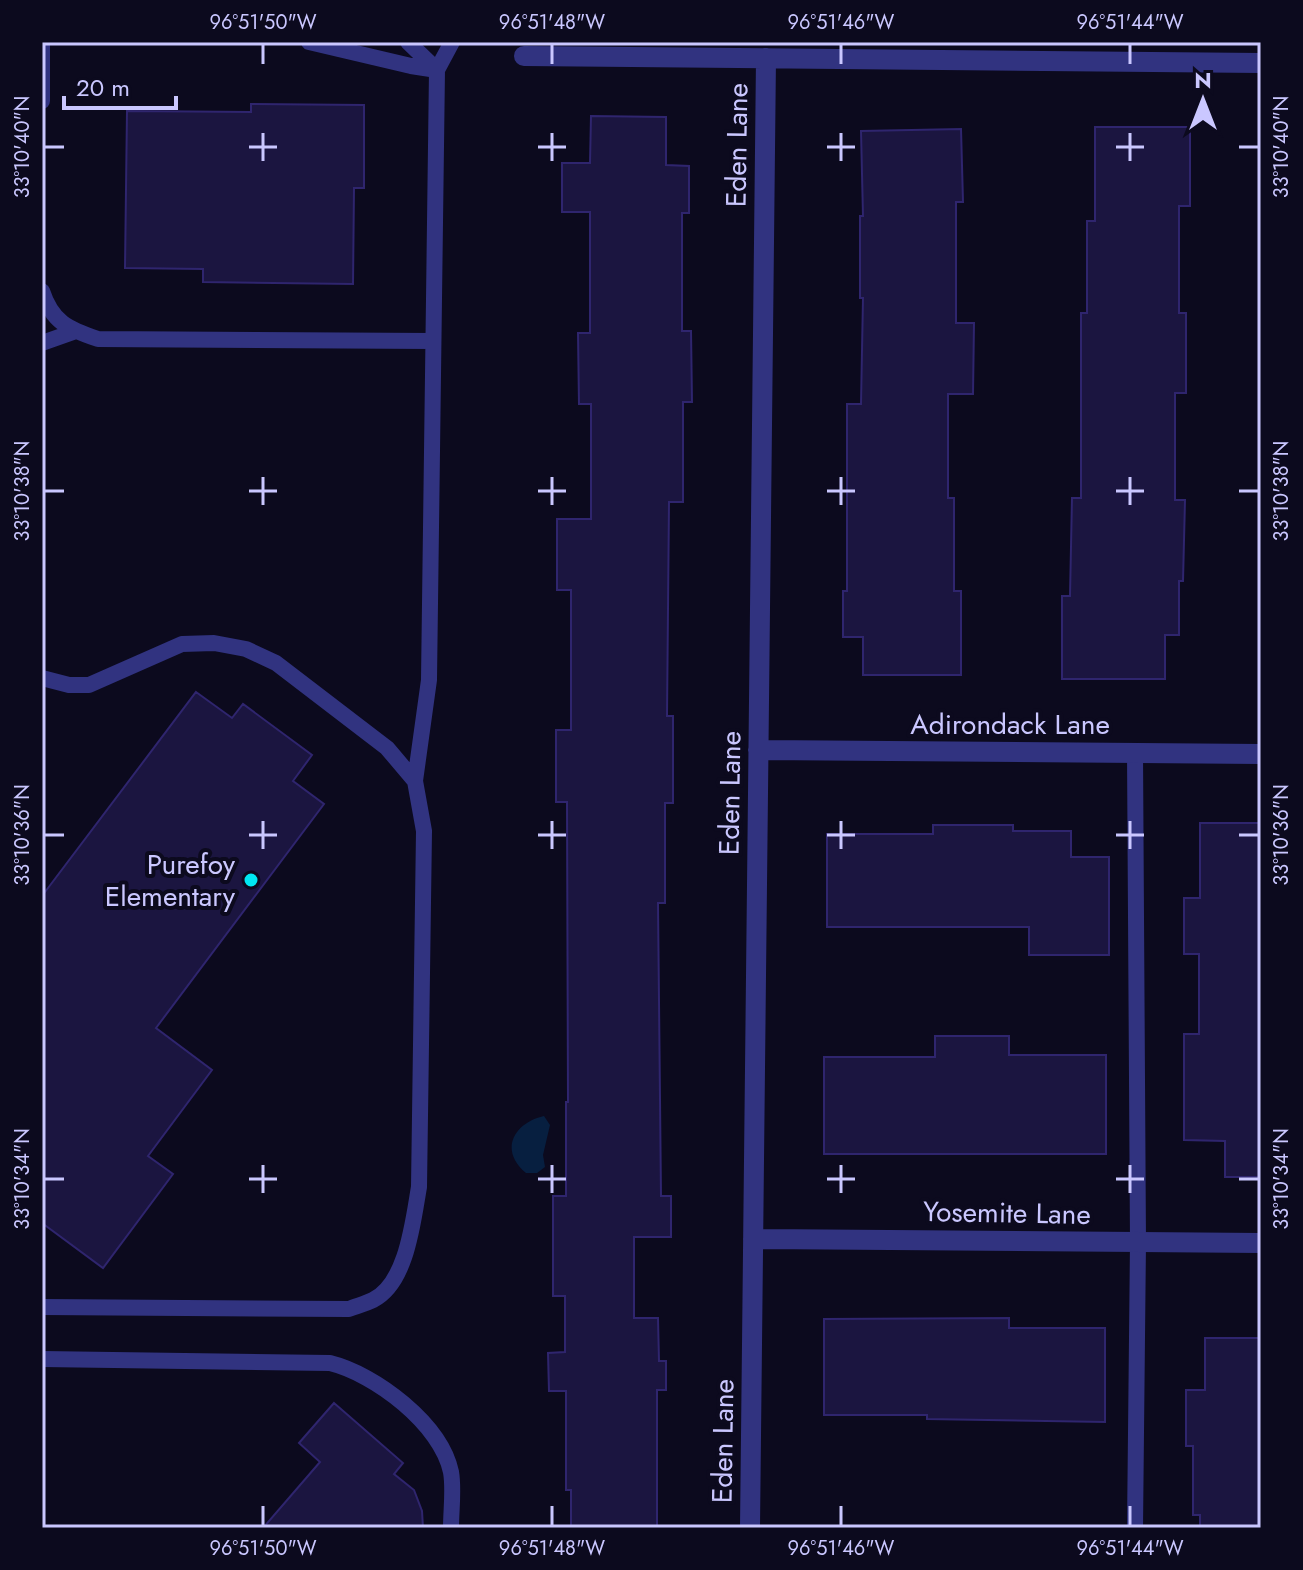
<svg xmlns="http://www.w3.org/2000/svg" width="1303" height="1570" viewBox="0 0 1303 1570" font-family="Jost,sans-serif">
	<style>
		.water { fill: #071f40 }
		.building { fill: #1b1540; stroke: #2f256e; stroke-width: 2 }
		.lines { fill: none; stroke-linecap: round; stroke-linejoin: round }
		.service { stroke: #313380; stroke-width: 16 }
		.minor { stroke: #313380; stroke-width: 20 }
		.ticks { fill: none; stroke: #cac7ff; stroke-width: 3 }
		.poi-dot { fill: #00e7f2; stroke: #0c0a1e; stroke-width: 3 }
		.labels { text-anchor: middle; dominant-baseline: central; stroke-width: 8; stroke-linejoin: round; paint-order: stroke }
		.street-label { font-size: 28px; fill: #cac7ff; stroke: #0c0a1e }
		.poi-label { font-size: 28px; fill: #cac7ff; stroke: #0c0a1e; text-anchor: end }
		.neatline { fill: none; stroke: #cac7ff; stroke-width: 3 }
		.ticks-label { font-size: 20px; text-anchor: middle; fill: #cac7ff }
	</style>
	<rect width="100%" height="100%" fill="#0c0a1e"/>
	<!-- water -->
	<path class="water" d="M544,1116l6,9 -7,30 2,12 -8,6h-11c-27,-22 -13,-50 18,-57z"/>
	<!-- building -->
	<path class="building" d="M251,104l113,1v83h-10l-1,96 -150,-2v-13l-78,-1 2,-157 124,1z
		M591,116l75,1v48l23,1v47h-7v118h9l1,71h-9v100h-14l-2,214h6v87h-8v100h-7l3,293h10v41h-37v81h24l1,43h7v29h-9v138h-86v-38h-5v-99h-17l-1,-38 17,-1v-56h-12v-100h13v-94h2l-1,-300h-11v-72h15v-140h-14v-71h34v-115h-12l-1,-71h12v-121h-28v-49h28z
		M1095,127h95v79h-11v107h7v80h-11v107h10l-2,81h-4v54h-14v44h-103v-83h8l2,-98h9v-185h6v-92h8z
		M961,129l2,73h-7v121h18l-1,71h-25v104h6v93h7v84h-98v-38h-20v-46h4v-187h14l2,-106h-3v-82h3l-2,-85z
		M196,692l36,26 11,-14 69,51 -19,26 31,23 -168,224 56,42 -64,86 25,18 -70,94 -61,-45v-327z
		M1200,823h61v354h-36v-36l-41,-1v-106h15v-80h-15v-56h16z
		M933,825h80v6h58v26h38v98h-80v-28h-202v-93h106z
		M935,1036h74v19h97v99h-282v-97h111z
		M1009,1318v10h96v94l-178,-3v-4h-103v-96z
		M1205,1338h56v190h-61v-13h-7v-69h-7v-56h19z
		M334,1403l69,60 -9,11 20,16 8,21 1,17h-160l57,-66 -21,-19z"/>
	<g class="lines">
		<!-- service -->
		<path class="service" d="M309,42l102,24 26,4
			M408,42l29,28
			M42,101v-59
			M42,291c10,31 26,38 56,48l334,2
			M42,343l34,-12
			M42,678l27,7h20l93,-41 32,-1 32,6 30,14 111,85 28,33 9,50 -5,356c-6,34 -12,96 -46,113 -8,4 -17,6 -24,9l-307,-2
			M1135,753l3,489 -3,286
			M415,781l14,-101 8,-610 15,-28
			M42,1359l288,4c45,11 111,61 121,109 3,17 0,38 0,56"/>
		<!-- minor -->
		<path class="minor" d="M524,56l737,7
			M758,750l503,4
			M753,1239l508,4
			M750,1528l16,-1470"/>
	</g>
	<!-- ticks -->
	<path class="ticks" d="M263,44v20M552,44v20M841,44v20M1130,44v20M263,133v28M552,133v28M841,133v28M1130,133v28M44,147h20M249,147h28M538,147h28M827,147h28M1116,147h28M1239,147h20M263,477v28M552,477v28M841,477v28M1130,477v28M44,491h20M249,491h28M538,491h28M827,491h28M1116,491h28M1239,491h20M263,821v28M552,821v28M841,821v28M1130,821v28M44,835h20M249,835h28M538,835h28M827,835h28M1116,835h28M1239,835h20M263,1165v28M552,1165v28M841,1165v28M1130,1165v28M44,1179h20M249,1179h28M538,1179h28M827,1179h28M1116,1179h28M1239,1179h20M263,1506v20M552,1506v20M841,1506v20M1130,1506v20"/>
	<!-- markers -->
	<circle class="poi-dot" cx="251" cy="880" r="8"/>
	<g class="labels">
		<!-- street labels -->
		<g class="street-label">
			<text transform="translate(737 145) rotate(-89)">Eden Lane</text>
			<text x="1010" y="724">Adirondack Lane</text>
			<text transform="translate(730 793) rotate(-89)">Eden Lane</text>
			<text transform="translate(1007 1213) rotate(1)">Yosemite Lane</text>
			<text transform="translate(723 1441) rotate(-89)">Eden Lane</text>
		</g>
		<!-- poi labels -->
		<g class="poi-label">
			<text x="235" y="864">Purefoy<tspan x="235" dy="32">Elementary</tspan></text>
		</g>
	</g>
	<!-- border -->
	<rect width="1303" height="1570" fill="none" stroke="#0c0a1e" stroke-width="88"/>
	<!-- north arrow -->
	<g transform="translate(1203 100)" stroke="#0c0a1e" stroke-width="6" paint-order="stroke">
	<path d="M0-6L14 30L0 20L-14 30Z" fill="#cac7ff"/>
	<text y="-12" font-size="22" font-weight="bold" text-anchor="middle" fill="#cac7ff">N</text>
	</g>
	<!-- scale -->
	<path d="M64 96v12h112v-12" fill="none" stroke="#cac7ff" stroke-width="4"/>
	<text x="76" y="96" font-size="24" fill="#cac7ff" stroke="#0c0a1e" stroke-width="6" paint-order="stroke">20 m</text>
	<rect x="44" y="44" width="1215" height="1482" class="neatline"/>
	<g class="ticks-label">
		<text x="263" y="29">96°51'50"W</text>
		<text x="552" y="29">96°51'48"W</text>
		<text x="841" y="29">96°51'46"W</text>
		<text x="1130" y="29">96°51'44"W</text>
		<text transform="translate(22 147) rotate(-90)" y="7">33°10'40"N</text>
		<text transform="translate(1281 147) rotate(-90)" y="7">33°10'40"N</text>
		<text transform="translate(22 491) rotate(-90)" y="7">33°10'38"N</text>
		<text transform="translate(1281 491) rotate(-90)" y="7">33°10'38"N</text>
		<text transform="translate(22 835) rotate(-90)" y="7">33°10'36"N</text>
		<text transform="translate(1281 835) rotate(-90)" y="7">33°10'36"N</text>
		<text transform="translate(22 1179) rotate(-90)" y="7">33°10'34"N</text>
		<text transform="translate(1281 1179) rotate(-90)" y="7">33°10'34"N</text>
		<text x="263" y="1555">96°51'50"W</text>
		<text x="552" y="1555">96°51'48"W</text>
		<text x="841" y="1555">96°51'46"W</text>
		<text x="1130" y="1555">96°51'44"W</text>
	</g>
</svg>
